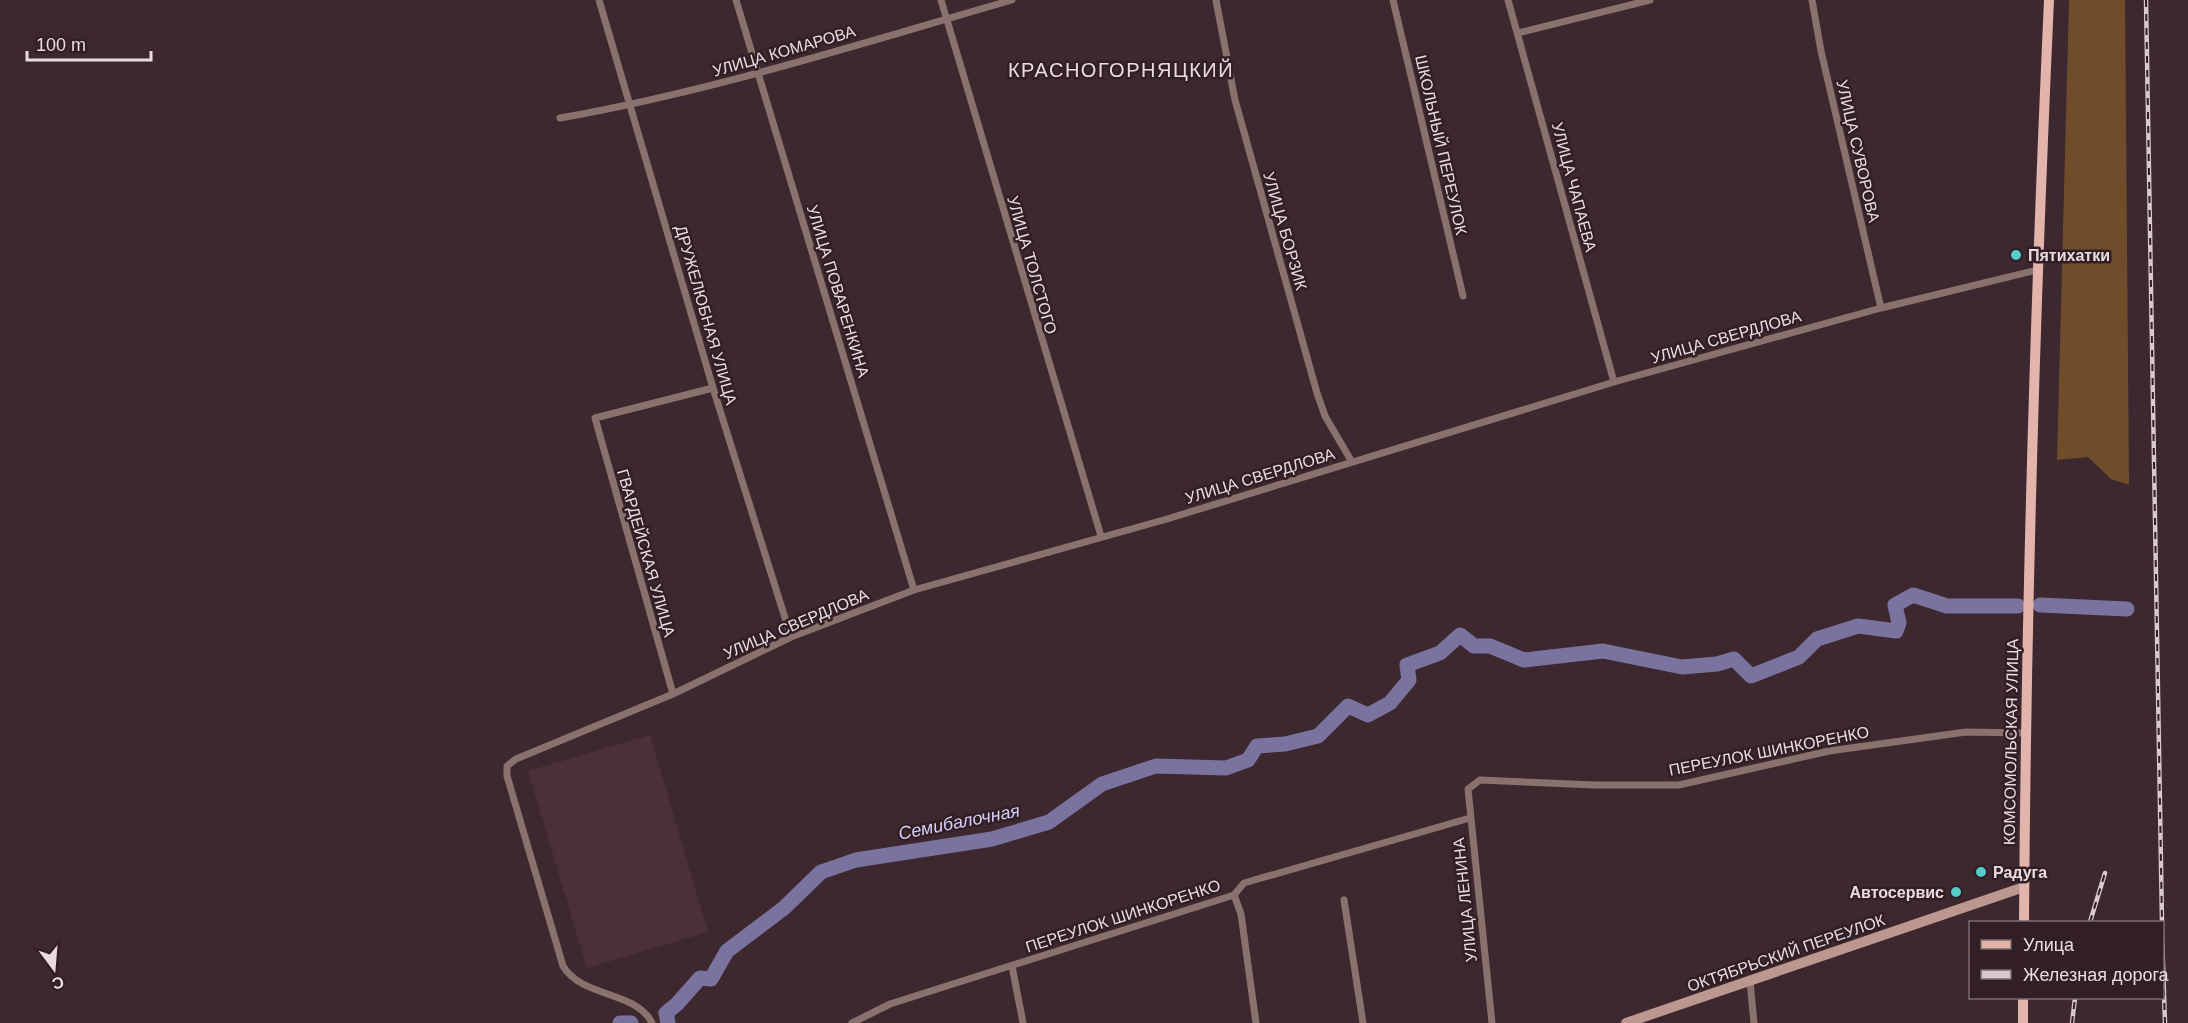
<svg xmlns="http://www.w3.org/2000/svg" width="2188" height="1023" viewBox="0 0 2188 1023" font-family="Helvetica,sans-serif">
	<style>
		.built { fill: #4b3039 }
		.forest { fill: #6f4d2b }
		.lines { fill: none; stroke-linecap: round; stroke-linejoin: round }
		.river { stroke: #7a739f; stroke-width: 15 }
		.street { stroke: #89726d; stroke-width: 7 }
		.secondary { stroke: #bc9790; stroke-width: 10 }
		.primary { stroke: #e3b4ab; stroke-width: 10 }
		.rail-casing { stroke: #d7c9cd; stroke-width: 4.5 }
		.rail { stroke: #321f25; stroke-width: 2; stroke-dasharray: 7; stroke-linecap: butt }
		.poi-dot { fill: #54cdc9; stroke: #321f25; stroke-width: 2 }
		.labels { text-anchor: middle; dominant-baseline: central; stroke-width: 5; stroke-linejoin: round; paint-order: stroke }
		.street-label { font-size: 16px; fill: #e9dce0; stroke: #321f25 }
		.poi-label { font-size: 16px; font-weight: bold; fill: #e9dce0; stroke: #321f25; text-anchor: start }
		.water-label { font-size: 18px; font-style: italic; fill: #d4cef8; stroke: #321f25 }
		.quarter-label { font-size: 20px; letter-spacing: 1.5px; fill: #e9dce0; stroke: #321f25 }
	</style>
	<rect width="100%" height="100%" fill="#3d282f"/>
	<!-- built -->
	<path class="built" d="M650,735l58,197 -121,36 -59,-197z"/>
	<!-- forest -->
	<path class="forest" d="M2069,0h56l4,485 -18,-6 -23,-22 -31,3z"/>
	<g class="lines">
		<!-- river -->
		<path class="river" d="M2040,605l87,4
			M620,1023h11
			M668,1023l-2,-10 11,-9 23,-26 11,1 16,-28 57,-43 37,-36 35,-12 136,-21 57,-17 53,-38 54,-18 70,2 22,-8 9,-14 28,-2 33,-8 30,-30 20,9 22,-12 19,-23 -2,-15 33,-12 20,-18 14,11h16l34,14 79,-9 79,16 35,-3 17,-5 17,17 48,-19 18,-18 41,-13 38,5 3,-8 -4,-18 18,-10 34,11h71"/>
		<!-- street -->
		<path class="street" d="M599,0l114,388 78,249
			M736,0l178,590
			M941,0l160,536
			M1216,0l19,100 82,293 8,23 27,46
			M1393,0l70,296
			M1508,0l106,382
			M1812,0l9,51 60,257
			M1518,33l132,-33
			M560,118c153,-27 303,-75 452,-118
			M673,694l-78,-276 118,-30
			M1234,895l7,19 15,109
			M1344,900l19,123
			M1012,966l11,57
			M1750,981l4,42
			M652,1023c-15,-32 -70,-25 -89,-57l-56,-190v-10l9,-7 157,-65 118,-57 123,-47 253,-71 447,-137 267,-74 156,-38
			M852,1023l38,-19 344,-109 10,-12 226,-65
			M1492,1023l-24,-234 12,-9 114,5h85l150,-34 137,-19 59,1"/>
		<!-- secondary -->
		<path class="secondary" d="M1626,1023l398,-136"/>
		<!-- primary -->
		<path class="primary" d="M2024,922c2,-307 11,-615 25,-922
			M2023,1023v-25"/>
		<!-- rail casing -->
		<g class="rail-casing">
			<path id="rail" d="M2146,0l16,922
				M2090,922l15,-49
				M2162,933l3,90
				M2072,1023l3,-25"/>
		</g>
		<!-- rail -->
		<use href="#rail" class="rail"/>
	</g>
	<!-- markers -->
	<g class="poi-dot">
		<circle cx="2016" cy="255" r="6"/>
		<circle cx="1981" cy="872" r="6"/>
		<circle cx="1956" cy="892" r="6"/>
	</g>
	<g class="labels">
		<!-- street labels -->
		<g class="street-label">
			<text transform="translate(784 51) rotate(-16)">УЛИЦА КОМАРОВА</text>
			<text transform="translate(1441 145) rotate(77)">ШКОЛЬНЫЙ ПЕРЕУЛОК</text>
			<text transform="translate(1858 151) rotate(77)">УЛИЦА СУВОРОВА</text>
			<text transform="translate(1574 187) rotate(75)">УЛИЦА ЧАПАЕВА</text>
			<text transform="translate(1285 231) rotate(74)">УЛИЦА БОРЗИК</text>
			<text transform="translate(1032 265) rotate(74)">УЛИЦА ТОЛСТОГО</text>
			<text transform="translate(838 291) rotate(73)">УЛИЦА ПОВАРЕНКИНА</text>
			<text transform="translate(706 315) rotate(74)">ДРУЖЕЛЮБНАЯ УЛИЦА</text>
			<text transform="translate(1726 337) rotate(-16)">УЛИЦА СВЕРДЛОВА</text>
			<text transform="translate(1260 476) rotate(-17)">УЛИЦА СВЕРДЛОВА</text>
			<text transform="translate(646 553) rotate(74)">ГВАРДЕЙСКАЯ УЛИЦА</text>
			<text transform="translate(796 624) rotate(-23)">УЛИЦА СВЕРДЛОВА</text>
			<text transform="translate(2011 742) rotate(-89)">КОМСОМОЛЬСКАЯ УЛИЦА</text>
			<text transform="translate(1769 751) rotate(-11)">ПЕРЕУЛОК ШИНКОРЕНКО</text>
			<text transform="translate(1465 900) rotate(-96)">УЛИЦА ЛЕНИНА</text>
			<text transform="translate(1123 916) rotate(-18)">ПЕРЕУЛОК ШИНКОРЕНКО</text>
			<text transform="translate(1786 953) rotate(-19)">ОКТЯБРЬСКИЙ ПЕРЕУЛОК</text>
		</g>
		<!-- poi labels -->
		<g class="poi-label">
			<text x="2028" y="255">Пятихатки</text>
			<text x="1993" y="872">Радуга</text>
			<text x="1944" y="892" text-anchor="end">Автосервис</text>
		</g>
		<!-- water labels -->
		<g class="water-label">
			<text transform="translate(959 822) rotate(-11)">Семибалочная</text>
		</g>
		<!-- quarter labels -->
		<g class="quarter-label">
			<text x="1121" y="70">КРАСНОГОРНЯЦКИЙ</text>
		</g>
	</g>
	<!-- legend -->
	<rect x="1969" y="921" width="195" height="78" fill="#321f25" stroke="#7b6b70" stroke-width="1.5"/>
	<rect x="1981" y="940" width="30" height="9" fill="#e3b4ab" stroke="#7b6b70" stroke-width="1.5"/>
	<text x="2023" y="951" font-size="18" fill="#e9dce0">Улица</text>
	<rect x="1981" y="970" width="30" height="9" fill="#d7c9cd" stroke="#7b6b70" stroke-width="1.5"/>
	<text x="2023" y="981" font-size="18" fill="#e9dce0">Железная дорога</text>
	<!-- north arrow -->
	<g transform="translate(54 969) rotate(164)" stroke="#321f25" stroke-width="4.5" paint-order="stroke">
	<path d="M0-4.5L10 22L0 15L-10 22Z" fill="#e9dce0"/>
	<text y="-9" font-size="16" font-weight="bold" text-anchor="middle" fill="#e9dce0">С</text>
	</g>
	<!-- scale -->
	<path d="M27 51v9h124v-9" fill="none" stroke="#e9dce0" stroke-width="3"/>
	<text x="36" y="51" font-size="18" fill="#e9dce0" stroke="#321f25" stroke-width="4.5" paint-order="stroke">100 m</text>
</svg>
